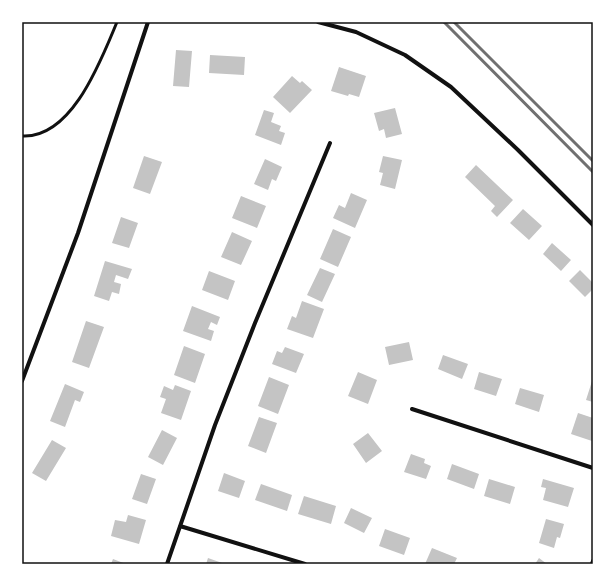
<svg xmlns="http://www.w3.org/2000/svg" width="615" height="586" viewBox="0 0 615 586" font-family="'Roboto Condensed',sans-serif">
	<style>
		.building { fill: #c4c4c4 }
		.lines { fill: none; stroke-linecap: round; stroke-linejoin: round }
		.service { stroke: #111; stroke-width: 3 }
		.minor { stroke: #111; stroke-width: 4 }
		.rail { stroke: #707070; stroke-width: 3 }
		.neatline { fill: none; stroke: #111; stroke-width: 1.5 }
	</style>
	<rect width="100%" height="100%" fill="#fff"/>
	<!-- building -->
	<path class="building" d="M176,50l16,1 -3,36 -16,-1z
		M210,55l35,2 -1,18 -35,-2z
		M339,67l27,9 -7,21 -10,-3 -1,2 -17,-5z
		M292,76l8,7 2,-2 10,9 -22,23 -17,-16z
		M395,108l7,26 -16,4 -2,-9 -5,2 -5,-18z
		M264,110l10,3 -3,9 10,4 -2,5 6,2 -4,12 -26,-10z
		M144,156l18,6 -12,32 -17,-6z
		M383,156l19,4 -7,29 -15,-4 3,-12 -4,-1z
		M265,159l17,8 -6,14 -4,-2 -4,11 -14,-6z
		M476,165l37,35 -16,17 -6,-6 4,-5 -30,-29z
		M351,193l16,7 -12,28 -22,-10 6,-13 6,3z
		M241,196l25,10 -9,22 -25,-10z
		M523,209l19,17 -13,14 -19,-17z
		M121,217l17,6 -9,25 -17,-5z
		M333,229l18,8 -13,30 -18,-8z
		M232,232l20,9 -11,24 -20,-8z
		M552,243l19,17 -10,11 -18,-17z
		M105,261l27,8 -4,10 -12,-4 -2,7 7,2 -2,10 -7,-2 -3,9 -15,-5z
		M320,268l15,6 -13,28 -15,-7z
		M580,270l13,13v6l-8,8 -16,-16z
		M209,271l26,10 -7,19 -26,-10z
		M302,301l22,8 -11,29 -26,-9 5,-13 4,2z
		M192,306l28,11 -3,8 -6,-3 -3,7 6,2 -3,10 -28,-10z
		M86,321l18,6 -15,41 -17,-6z
		M409,342l4,18 -24,5 -4,-18z
		M184,346l21,8 -10,29 -21,-8z
		M285,347l19,7 -8,19 -24,-9 5,-13 5,2z
		M443,355l25,9 -6,15 -24,-10z
		M358,372l19,8 -9,24 -20,-8z
		M479,372l23,7 -6,17 -22,-7z
		M269,377l20,8 -11,29 -20,-8z
		M593,378v24l-7,-2z
		M65,384l19,8 -4,10 -5,-2 -10,27 -15,-6z
		M175,385l16,6 -10,29 -20,-7 5,-14 -6,-2 4,-11 9,4z
		M520,388l24,7 -5,17 -24,-8z
		M578,413l15,5 -1,23 -21,-7z
		M259,417l18,6 -11,30 -18,-7z
		M162,430l15,8 -14,27 -15,-8z
		M368,433l14,18 -16,12 -13,-19z
		M52,440l14,8 -20,33 -14,-8z
		M411,454l14,5 -1,4 7,3 -5,13 -22,-7z
		M452,464l27,10 -5,15 -27,-10z
		M224,473l21,8 -6,17 -21,-7z
		M141,474l15,5 -9,25 -15,-5z
		M489,479l26,8 -5,17 -26,-8z
		M543,479l31,9 -6,19 -25,-7 3,-12 -5,-1z
		M261,484l31,11 -5,16 -32,-11z
		M304,496l32,10 -5,18 -33,-10z
		M351,508l21,10 -8,15 -20,-10z
		M128,515l18,5 -7,24 -28,-8 4,-16 11,2z
		M546,519l18,5 -4,14 -3,-1 -3,11 -15,-5z
		M385,529l25,9 -6,17 -25,-9z
		M432,548l25,10 -3,6h-29z
		M208,558l17,6h-19z
		M539,558l8,6h-12z
		M113,559l13,5h-15z"/>
	<g class="lines">
		<!-- service -->
		<path class="service" d="M22,136c50,3 79,-76 95,-114"/>
		<!-- minor -->
		<path class="minor" d="M318,22l38,10 49,23 46,32 67,63 75,75
			M22,381l56,-148 70,-211
			M412,409l181,59
			M180,526l125,38
			M167,564l48,-139 40,-102 75,-180
			M592,564l1,-3"/>
		<!-- rail -->
		<path class="rail" d="M444,22l149,150
			M454,22l139,139"/>
	</g>
	<!-- border -->
	<rect width="615" height="586" fill="none" stroke="#ffffff" stroke-width="46"/>
	<rect x="23" y="23" width="569" height="540" class="neatline"/>
</svg>
